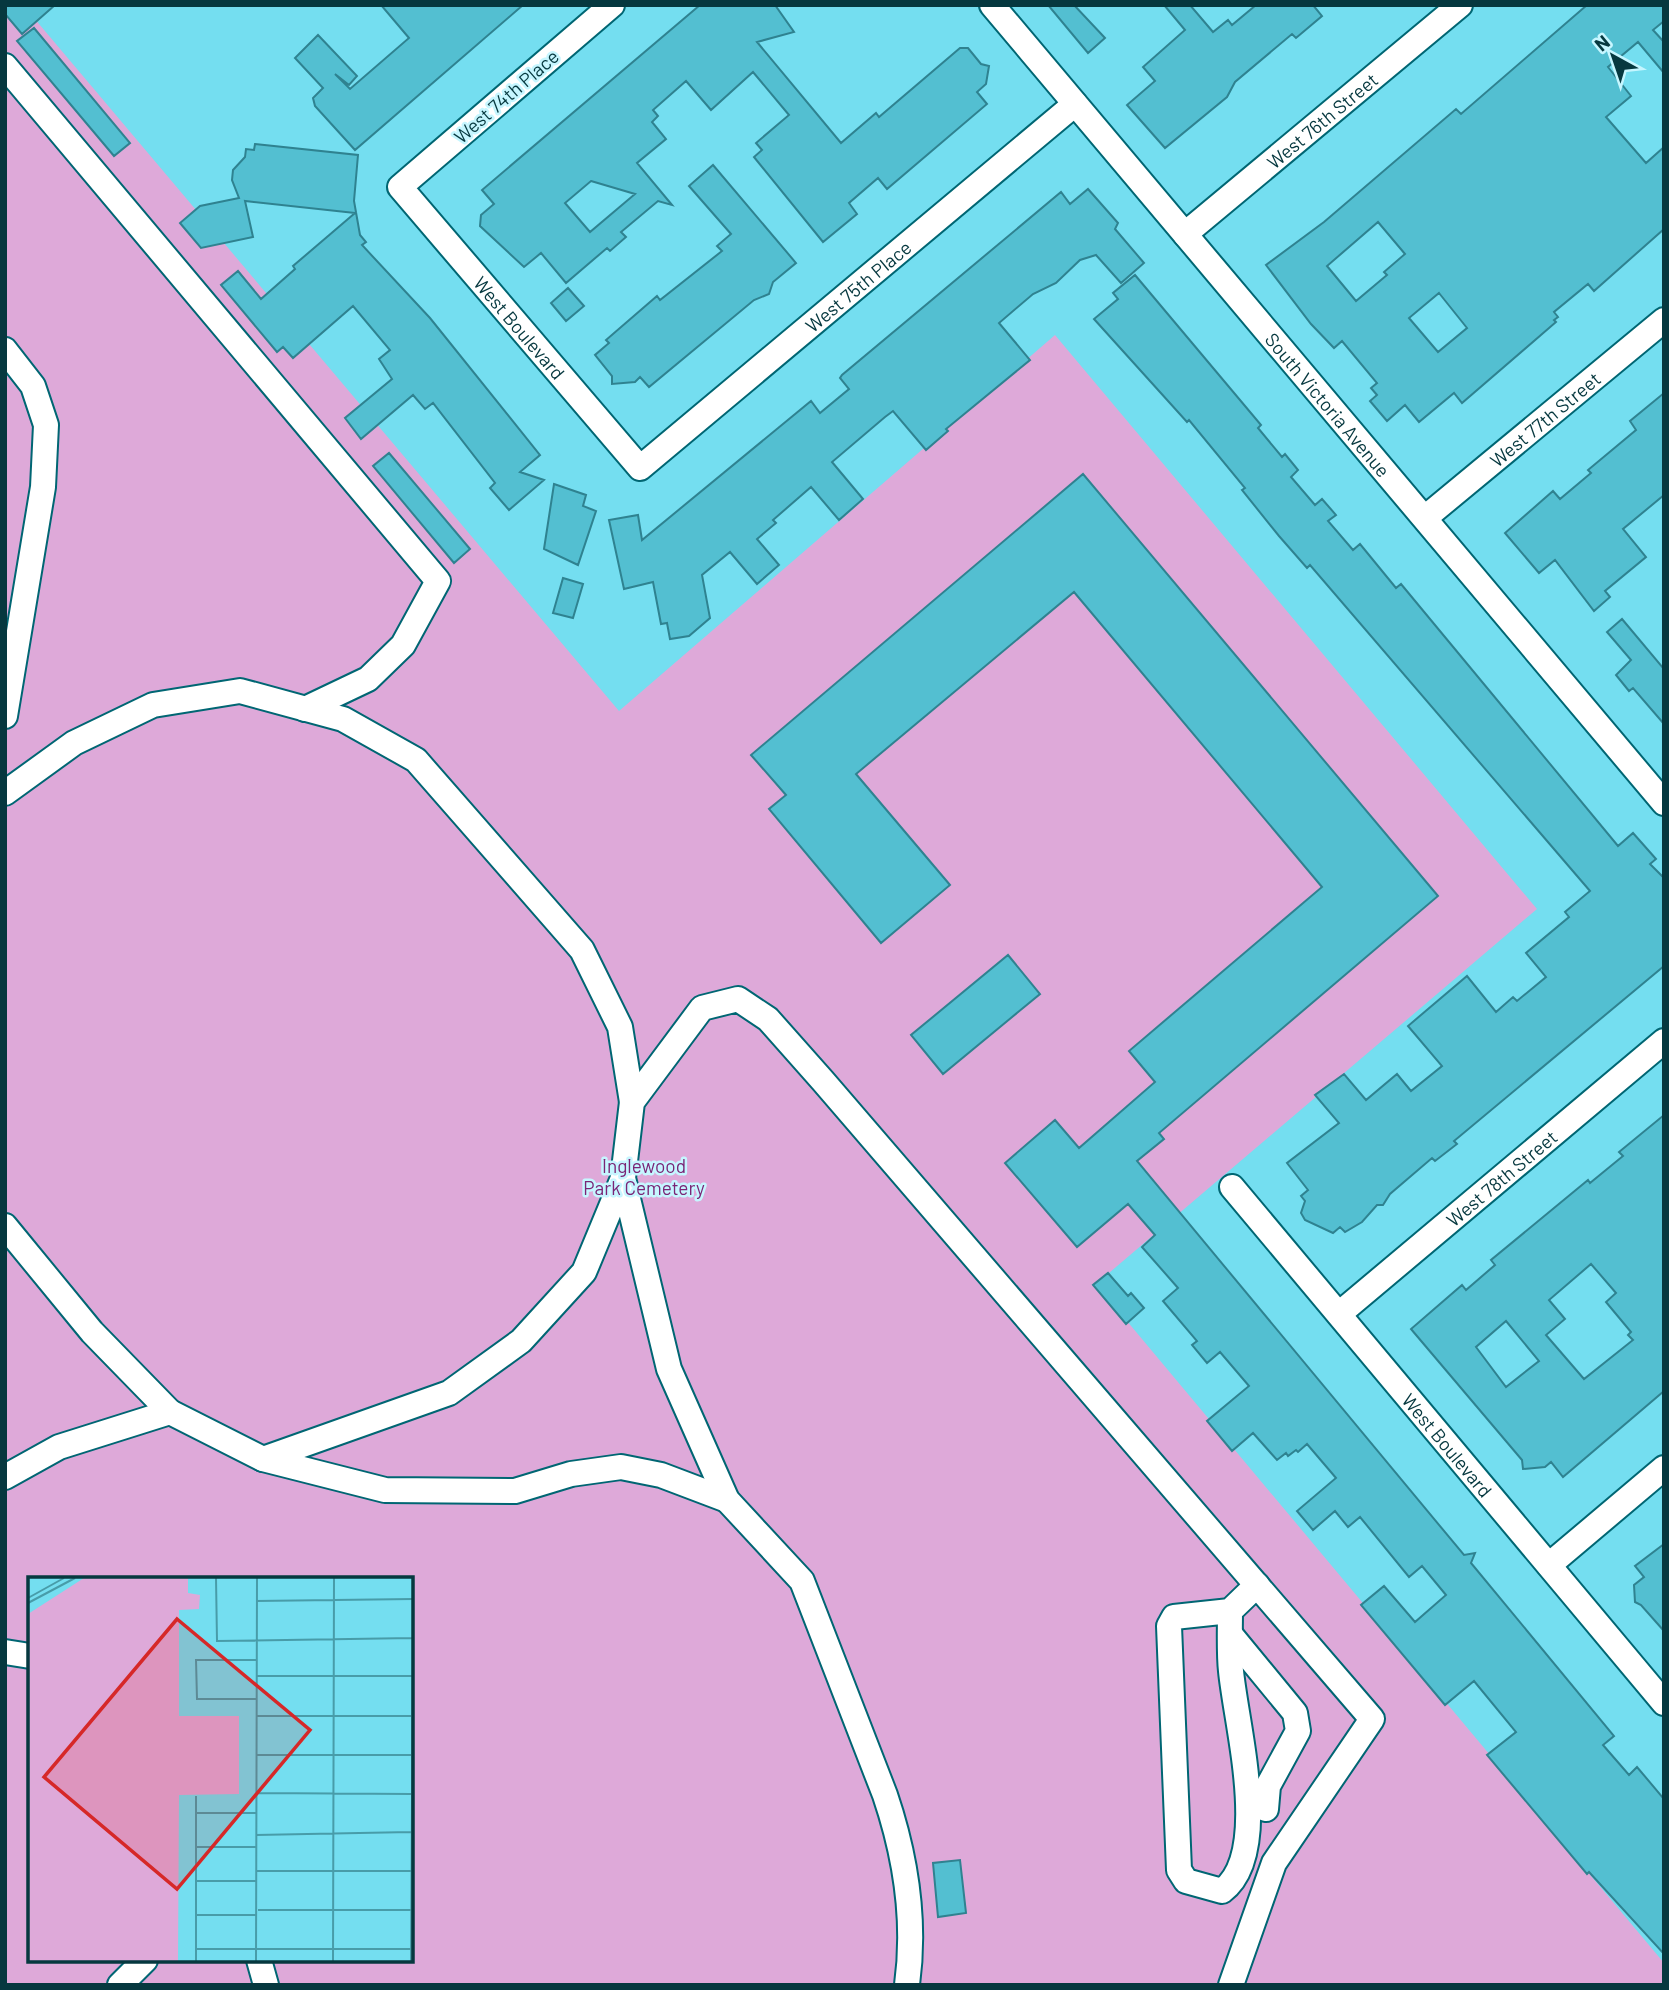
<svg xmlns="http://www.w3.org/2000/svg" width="1669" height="1990" viewBox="0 0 1669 1990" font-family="Barlow,sans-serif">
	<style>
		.green { fill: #dea9d9; fill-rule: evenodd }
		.building { fill: #53bfd1; stroke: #2f8290; stroke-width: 2; fill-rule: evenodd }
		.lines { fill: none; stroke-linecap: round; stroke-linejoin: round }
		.minor-casing { stroke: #006673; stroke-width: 28 }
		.minor { stroke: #fff; stroke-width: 24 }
		.labels { text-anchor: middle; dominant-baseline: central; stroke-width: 5; stroke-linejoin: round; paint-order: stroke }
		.street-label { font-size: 19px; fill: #06383f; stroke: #c6f6ff }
		.park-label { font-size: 19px; fill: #7a2475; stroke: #c6f6ff }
		.inset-road { fill: none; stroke: #489ca9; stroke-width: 2 }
		.view { fill: #d62828; fill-opacity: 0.15; stroke: #d62828; stroke-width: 3.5 }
		.inset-edge { fill: none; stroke: #06383f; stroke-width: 3.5 }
	</style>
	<rect width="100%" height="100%" fill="#74def0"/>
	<!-- green -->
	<path class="green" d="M5,5h18l596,706 436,-376 482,574 -441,375 568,679v22h-1659zM30,1579h381v381h-381z"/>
	<!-- building -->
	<path class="building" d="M5,5h50l-33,29 -17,-20z
		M381,5h142l-168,145 -40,-44 -2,-8 10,-10 -28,-30 23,-23 39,41 -8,9 -14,-11 15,15 59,-51z
		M700,5h75l19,27 -37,10 84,101 35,-30 3,4 81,-69h8l13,16 8,2 -3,18 -9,8 10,12 -100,85 -9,-11 -29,25 8,11 -34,28 -69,-85 8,-7 -6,-7 33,-28 -36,-43 -42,38 -25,-29 -33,29 5,6 -6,6 14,17 -29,24 35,42 -14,-4 -37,31 5,5 -16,14 -3,-3 -41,35 -25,-30 -17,14 -44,-41 1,-11 13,-11 -12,-14zM591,181l44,13 -45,38 -25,-29z
		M1048,5h26l31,33 -17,15z
		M1164,5h26l23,27 15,-12 4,5 24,-20h57l9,11 -26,22 -4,-4 -57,48 -8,15 -62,51 -38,-43 28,-24 -12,-14 42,-37z
		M1587,5h77v16l-11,9 11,12v31l-26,-31 -30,25 23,29 -25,21 40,46 18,-16v82l-70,62 -6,-7 -34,28 4,5 -4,3 2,2 -94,81 -8,-10 -35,29 -14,-17 -18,16 -17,-20 7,-6 -6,-7 6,-5 -35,-42 -8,7 -23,-24 -45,-59 58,-43 132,-113 5,5zM1378,222l27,32 -21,18 3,3 -31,26 -29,-35zM1439,293l28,35 -29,24 -29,-34z
		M34,28l96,115 -16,13 -97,-115z
		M255,144l103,11 -4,46 6,34 6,7 -4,3 68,73 110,137 -20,17 24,8 -35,30 -19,-22 5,-5 -62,-80 -8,6 -12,-14 -52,44 -16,-21 47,-39 -13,-20 11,-9 -37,-44 -60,52 -10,-11 -6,5 -56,-67 17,-14 23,28 34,-30 -2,-3 62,-53 -110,-12 8,36 -52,11 -21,-25 20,-17 39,-8 -7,-18 1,-10 12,-13 1,-8 8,1z
		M713,165l83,98 -23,19 -4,12 -15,6 -105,87 -9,-10 -5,5 -23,2v-8l-17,-21 14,-12 -3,-3 51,-44 3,4 62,-49 -5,-5 14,-12 -42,-48z
		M1088,189l30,34 -3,6 29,34 -23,20 -25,-28 -16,5 -24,23 -23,11 -34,29 31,37 -84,69 2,2 -22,19 -33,-39 -8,6 -53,45 31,37 -24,21 -28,-33 -38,33 3,3 -19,16 22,26 -22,19 -27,-32 -28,23 8,43 -21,18 -19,3 -3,-16 -6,1 -8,-42 -29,7 -15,-69 29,-5 4,25 169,-139 9,12 29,-24 -9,-11 2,-3 219,-183 9,12z
		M1135,275l126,150 -3,3 24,29 3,-3 13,16 -7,7 24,28 7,-6 14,16 -8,6 25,29 7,-6 36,44 5,-4 217,262 15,-13 23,26 -6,5 14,14v88l-210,175 3,3 -22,17 -3,-3 -42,36 -7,11h-6l-15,17 -17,10 -5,-5 -7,6 -28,-13 -4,-7 4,-12 -4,-5 7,-6 -21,-27 52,-40 -24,-28 29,-21 22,26 31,-26 14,17 31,-25 -34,-40 59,-50 29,36 17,-15 4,4 29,-24 -20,-24 43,-36 -4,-5 25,-21 -280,-326 -3,3 -28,-32 -37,-46 3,-2 -56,-68 -2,2 -93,-103 24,-20 -5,-6z
		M568,288l16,18 -18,15 -15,-18z
		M1664,393v102l-41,34 23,28 -41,34 5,6 -16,14 -39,-51 -16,13 -34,-40 48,-42 7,8 31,-26 -3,-3 48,-40 -6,-9z
		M389,453l81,96 -16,14 -81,-97z
		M1083,474l355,422 -279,237 5,6 -27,22 327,394 11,-2 -4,10 143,173 -11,9 26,30 8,-8 27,32v155l-75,-82 -2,2 -100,-119 29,-23 -42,-51 -29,24 -84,-100 23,-19 31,36 31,-27 -24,-29 -13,11 -49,-60 -12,10 -13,-16 -22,19 -16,-19 39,-33 -29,-34 -9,8 -2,-2 -8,6 -2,-3 -9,7 -24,-27 -21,18 -25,-30 42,-35 -29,-34 -13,11 -15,-18 5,-4 -34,-40 15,-13 -36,-41 13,-12 -27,-31 -51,43 -72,-84 50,-43 24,28 76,-66 -26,-31 193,-164 -248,-295 -218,182 94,111 -69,58 -112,-134 17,-14 -35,-40z
		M554,484l32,11 -3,11 13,5 -18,54 -34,-16z
		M563,578l20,6 -10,34 -20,-5z
		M1622,619l42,50v55l-31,-36 -4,3 -13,-16 15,-15 -24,-28z
		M1008,955l32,39 -97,80 -32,-39z
		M1664,1115v276l-101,86 -12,-15 -6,5 -22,2 -1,-9 -111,-131 51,-44 4,5 29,-25 -4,-5 97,-80 2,3 33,-27 -4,-4zM1591,1264l25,29 -10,9 25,30 -3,3 5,5 -49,39 -38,-44 19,-16 -16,-19zM1506,1321l33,40 -33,26 -30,-40z
		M1108,1273l20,23 3,-3 13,15 -18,16 -33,-39z
		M1664,1544v87l-23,-26 -6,-3 -1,-17 10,-8 -9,-11z
		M960,1860l6,53 -28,4 -5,-54z"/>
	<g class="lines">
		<!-- minor casing -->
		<g class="minor-casing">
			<g id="minor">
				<path id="s1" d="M612,5l-212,182 240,281 435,-364"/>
				<path id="s2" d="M992,5l672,798"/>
				<path d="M5,66l433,515 -35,64 -35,34 -63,30"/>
				<path id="s3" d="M1185,234l275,-229"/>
				<path d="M5,350l28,36 13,39 -3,62 -38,229"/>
				<path id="s4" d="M1426,517l238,-197"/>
				<path d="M5,793l69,-50 79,-38 87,-14 103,28 73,41 166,190 38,77 12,75"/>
				<path id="s5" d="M1232,1187l432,516"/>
				<path d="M5,1226l87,106 78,80 93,47 122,31 130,1 56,-17 50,-7 40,8 66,25"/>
				<path id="s6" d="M1339,1314l325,-273"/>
				<path d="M263,1459l186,-66 72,-52 63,-69 39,-94"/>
				<path d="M5,1477l54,-30 111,-35"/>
				<path d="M1549,1565l115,-97"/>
				<path d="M1230,1611c0,20 -1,41 1,60 5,54 41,183 -9,220l-36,-10 -7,-11 -10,-244 5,-9 56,-6 27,-26"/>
				<path d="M1230,1634l65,79 3,18 -30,55 -2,23"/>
				<path d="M5,1652l25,4"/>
				<path d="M259,1960l7,25"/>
				<path d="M120,1985l25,-25"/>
				<path d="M907,1985c9,-66 -1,-128 -22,-190l-83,-214 -75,-81 -58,-131 -46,-191 9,-76 70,-94 36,-9 30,20 55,62 549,638 -98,144 -43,122"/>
			</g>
		</g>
		<!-- minor -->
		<use href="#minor" class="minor"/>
	</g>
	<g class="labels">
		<!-- street labels -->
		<g class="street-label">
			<text transform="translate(506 96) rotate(-41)">West 74th Place</text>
			<text stroke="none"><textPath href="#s3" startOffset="178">West 76th Street</textPath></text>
			<text stroke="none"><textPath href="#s1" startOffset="933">West 75th Place</textPath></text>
			<text stroke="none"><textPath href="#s1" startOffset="464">West Boulevard</textPath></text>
			<text stroke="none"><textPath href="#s2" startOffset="522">South Victoria Avenue</textPath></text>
			<text stroke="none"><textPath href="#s4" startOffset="154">West 77th Street</textPath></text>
			<text stroke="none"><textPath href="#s6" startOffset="212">West 78th Street</textPath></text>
			<text stroke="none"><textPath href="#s5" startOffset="336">West Boulevard</textPath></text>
		</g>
		<!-- park labels -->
		<g class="park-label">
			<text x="644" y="1165">Inglewood<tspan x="644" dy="22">Park Cemetery</tspan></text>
		</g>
	</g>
	<!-- overview -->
	<g transform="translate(28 1577)">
		<rect width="385" height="385" fill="#74def0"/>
		<path d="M56,1h104v15l12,2 -1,14 -20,1v106h60v78l-60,1 -1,166h-150v-347z" fill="#dea9d9"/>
		<path class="inset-road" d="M188,1l1,63 196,-3M0,21l36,-20M228,24l157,-2M0,26l47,-25M228,99h157M228,122h-59l-1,-39h60M228,139h155M228,178h155M228,216l155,1M168,236h60M228,258l155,-3M168,270h60M228,294h155M168,304h60M230,333h153M168,338h61M168,372h215M168,384v-165M228,384l1,-383M305,384l1,-383M383,384l2,-326"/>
		<path class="view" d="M149,42l133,111 -133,159 -133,-112z"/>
		<rect width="385" height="385" class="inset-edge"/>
	</g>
	<!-- border -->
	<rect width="1669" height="1990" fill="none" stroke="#06383f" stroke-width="14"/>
	<!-- north arrow -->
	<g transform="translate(1613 56) rotate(320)" stroke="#c6f6ff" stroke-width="5" paint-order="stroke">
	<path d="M0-5L12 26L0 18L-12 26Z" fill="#06383f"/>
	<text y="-10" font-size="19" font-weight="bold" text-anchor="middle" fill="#06383f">N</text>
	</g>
</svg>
